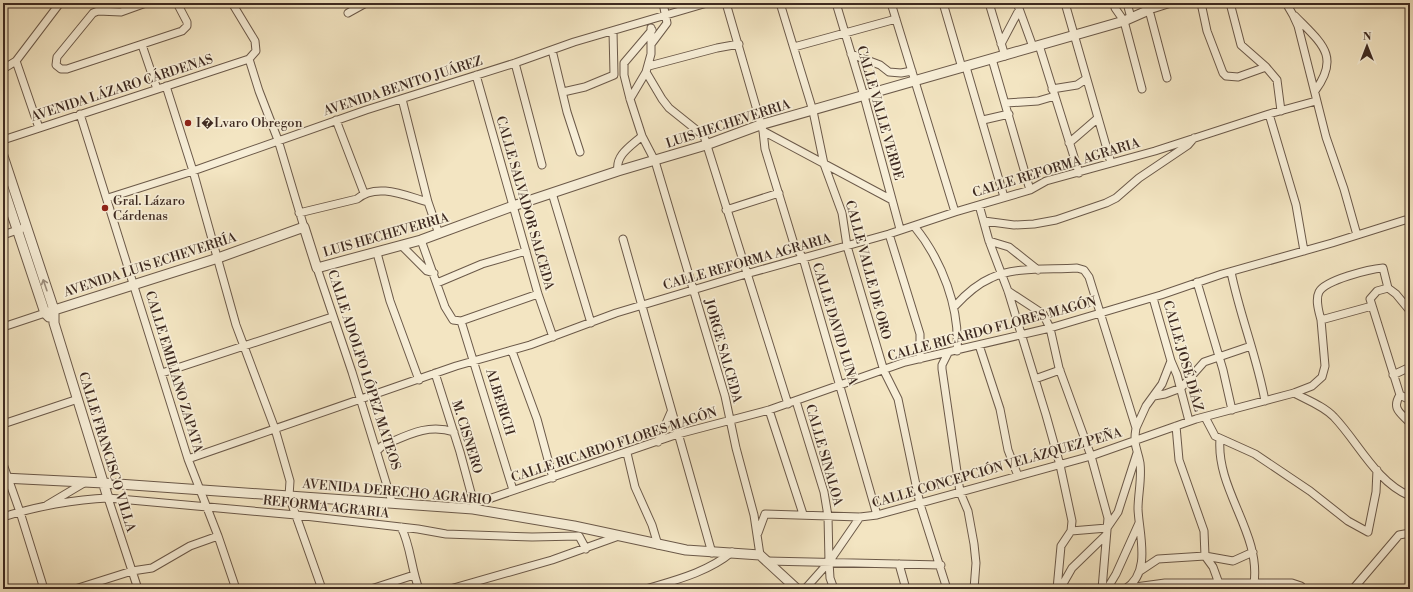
<svg xmlns="http://www.w3.org/2000/svg" width="1413" height="592" viewBox="0 0 1413 592" font-family="'Libre Bodoni',serif">
	<style>
		.lines { fill: none; stroke-linecap: round; stroke-linejoin: round }
		.minor-casing { stroke: #6b5949; stroke-width: 9 }
		.tertiary-casing { stroke: #6b5949; stroke-width: 11 }
		.minor { stroke: #f7eed7; stroke-width: 7 }
		.tertiary { stroke: #f7eed7; stroke-width: 9 }
		.oneway { stroke: #9a8c7c }
		.poi-dot { fill: #8f2418; stroke: #f7eed7; stroke-width: 1.5 }
		.labels { text-anchor: middle; dominant-baseline: central; stroke-width: 3.5; stroke-linejoin: round; paint-order: stroke }
		.street-label { font-size: 13px; fill: #3e2a21; stroke: #f7eed7 }
		.poi-label { font-size: 13px; fill: #3e2a21; stroke: #f7eed7; text-anchor: start }
	</style>
	<rect width="100%" height="100%" fill="#f3e5c2"/>
	<filter id="stains"><feTurbulence type="fractalNoise" baseFrequency=".005" numOctaves="4"/><feColorMatrix values="0 0 0 0 .2 0 0 0 0 .09 0 0 0 0 .02 0 0 0 .5 -.17"/></filter>
	<radialGradient id="worn" r=".72"><stop offset=".6" stop-color="#630" stop-opacity="0"/><stop offset="1" stop-color="#630" stop-opacity=".3"/></radialGradient>
	<g class="lines">
		<!-- minor casing -->
		<g class="minor-casing">
			<path id="minor" d="M146,3l-25,9 -23,-1 -5,2 -36,44 -1,8 5,4h6l115,-38 5,-5v-4l-10,-19
				M726,3l37,128 2,18 29,95 9,14 74,257
				M780,3l33,108 11,53 18,49 5,33 37,125 14,28 22,105 27,85
				M836,3l28,93 36,133
				M891,3l64,209
				M943,3l19,65
				M989,3l16,53
				M1017,3l16,44
				M1065,3l46,160
				M1115,3v5l9,13 18,68
				M1127,3l4,15
				M1201,3l6,28 16,42 3,3 12,1 28,-10
				M1230,3l11,42 25,22 11,13 4,31
				M1286,3l7,12 5,11 28,111 18,52 13,46
				M348,13l18,-10
				M1295,16c26,27 46,40 20,75
				M651,28v26l-5,18 16,27 7,9 35,28 84,268
				M652,30l-28,33v12l6,24 12,37 13,25 70,235 11,52 18,67 6,40
				M652,43l15,-20 -4,-20
				M1001,44l18,-34
				M142,45l15,44
				M1039,45l40,128
				M794,47l102,-28
				M552,50l15,62 13,40
				M851,54l29,11 9,7 12,1 11,-2
				M249,59l10,32 19,49 26,87
				M992,59l38,131
				M16,61l23,67
				M515,63l27,102
				M649,66l68,-18 22,-4
				M966,67l38,130
				M3,69l13,-8 44,-58
				M476,75l62,219 15,43
				M1167,78l-18,-68 22,-7
				M166,86l27,85 43,154 39,104 15,52 -1,15 33,93
				M1052,89l25,-4 9,-6
				M563,92l22,-5 29,-12 -1,-44
				M402,99l26,103 11,32
				M630,99l16,-27
				M1006,103l32,-2 17,-5
				M80,114l108,345 30,77 18,53
				M1269,114l27,91 8,46
				M336,120l28,73
				M983,120l26,-6
				M763,131l129,69
				M3,140l246,-81 7,-8 -1,-10 -23,-38
				M1069,143l29,-25
				M618,171c-3,-16 13,-25 24,-35
				M552,193l39,130
				M108,198l85,-27 173,-61 149,-47 59,-21 133,-39
				M979,205l10,36 19,50 38,124 14,50 12,56 -1,10 -10,15 -4,43
				M726,210l53,-17
				M299,213l58,-14c20,-17 49,-3 71,3
				M984,221l30,4 20,-1 22,-4 50,-17 10,-5 23,-20 49,-33 6,-7
				M914,226c28,34 46,82 43,125
				M889,234l31,100v25
				M3,235l23,-8
				M623,239l89,314
				M421,240l24,67 8,13 8,1 77,-27
				M989,241l20,6 29,23
				M402,246l25,25 7,2
				M377,253l13,48 29,79
				M317,268l35,104 40,130
				M1231,272c9,44 26,85 34,129
				M1197,282l26,88 9,40
				M437,283l45,-19 44,-13
				M1008,291l35,23 7,14 9,40 32,88 17,62 -6,71
				M1153,298l18,63 6,14 12,46
				M955,306c10,-11 22,-22 36,-28 25,-12 59,-8 86,-10l7,2 5,7 47,151c-3,18 1,19 4,35 2,16 -2,31 -2,46 1,25 14,64 -13,80
				M1410,311l-14,-17 -8,-6 -11,3 -7,8 30,96 10,5
				M1321,320c-2,-8 -6,-20 -2,-28 6,-12 51,-23 64,-24l5,20
				M461,321l52,169
				M3,327l42,-14
				M979,345l21,64 8,41 10,26
				M512,351l25,68 16,59
				M948,353l-6,12v4l18,123 8,19 6,33 2,19 -2,26
				M162,373l170,-56
				M435,373l25,79 14,52 -1,3
				M1393,375l17,-8
				M1035,379l25,-9
				M1294,393c13,7 30,13 40,24 24,25 42,65 76,79
				M1400,395c-9,14 1,18 10,28
				M1154,396l11,-2 16,-6 23,-26 47,-16
				M796,401l28,91 4,24 1,46 31,-45
				M769,410l34,104
				M1205,417l10,19 40,18 55,37 38,30 20,11 8,-40 1,-22
				M3,424l75,-25
				M1176,426l3,34 25,71 1,25 8,11 8,22
				M1136,428l10,-22 16,-22 9,-23
				M1220,439c-4,51 41,94 34,144l-8,6
				M658,442l13,-30
				M377,451l5,-5c24,-10 45,-23 72,-14
				M627,453l8,34 17,38 6,20
				M188,459l268,-93 74,-21 86,-32 130,-39 143,-40 66,-22 75,-22 16,-9 109,-30 114,-37 47,-13
				M3,464l17,48 24,77
				M108,498l30,91
				M474,504l204,-70 91,-24 136,-48 145,-34 111,-33 61,-21 110,-31 73,-23
				M47,505l37,-22
				M3,517c31,-10 73,-18 105,-19l188,17 122,14 28,5 86,3 47,-1 7,13
				M401,527c10,19 10,42 18,62
				M1071,531l36,-3 11,-16 19,-59
				M758,533l7,-19 95,3 17,-2 214,-59 105,-37 98,-26 18,-7 10,-9 3,-11 -4,-46 51,-14
				M767,561l174,4
				M829,562l1,16 4,11
				M899,564l7,25
				M1140,571l18,-12 47,-3 28,5 20,-9
				M1128,588l37,-5h127l9,3v3
				M75,589l57,-18 20,-3 38,-22 28,-10
				M371,589l43,-14
				M450,589l102,-29 64,-23
				M646,589c30,-9 62,-17 86,-37
				M805,589l24,-27
				M1060,589l12,-21 34,-33
				M1107,589l9,-15 23,-51
				M1353,589l46,-54 11,-2"/>
		</g>
		<!-- tertiary casing -->
		<g class="tertiary-casing">
			<path id="tertiary" d="M3,156l51,154v13l54,175
				M3,187l42,126 4,4
				M45,313l173,-55 86,-31 13,41 104,-28 92,-34 105,-35 88,-26 54,-20 364,-104 25,-11 -2,-7
				M3,478l101,5 369,26 101,17 112,24 74,5 37,34"/>
		</g>
		<!-- minor -->
		<use href="#minor" class="minor"/>
		<!-- tertiary -->
		<use href="#tertiary" class="tertiary"/>
	</g>
	<!-- one-way arrows -->
	<defs><path id="oneway-shaft" d="M-6 0H5M1.5-3L5.5 0L1.5 3" fill="none" stroke-width="1.6" stroke-linecap="round" stroke-linejoin="round"/></defs>
	<use class="oneway" href="#oneway-shaft" transform="translate(45 285) rotate(-109)"/>
	<!-- markers -->
	<g class="poi-dot">
		<circle cx="188" cy="123" r="4"/>
		<circle cx="105" cy="208" r="4"/>
	</g>
	<g class="labels">
		<!-- street labels -->
		<g class="street-label">
			<text transform="translate(403 86) rotate(-18)">AVENIDA BENITO JUÁREZ</text>
			<text transform="translate(122 88) rotate(-18)">AVENIDA LÁZARO CÁRDENAS</text>
			<text transform="translate(880 113) rotate(74)">CALLE VALLE VERDE</text>
			<text transform="translate(728 124) rotate(-18)">LUIS HECHEVERRIA</text>
			<text transform="translate(1056 168) rotate(-17)">CALLE REFORMA AGRARIA</text>
			<text transform="translate(525 203) rotate(74)">CALLE SALVADOR SALCEDA</text>
			<text transform="translate(386 235) rotate(-16)">LUIS HECHEVERRIA</text>
			<text transform="translate(747 262) rotate(-16)">CALLE REFORMA AGRARIA</text>
			<text transform="translate(150 265) rotate(-18)">AVENIDA LUIS ECHEVERRÍA</text>
			<text transform="translate(868 270) rotate(75)">CALLE VALLE DE ORO</text>
			<text transform="translate(835 324) rotate(73)">CALLE DAVID LUNA</text>
			<text transform="translate(992 329) rotate(-15)">CALLE RICARDO FLORES MAGÓN</text>
			<text transform="translate(723 351) rotate(74)">JORGE SALCEDA</text>
			<text transform="translate(1183 356) rotate(74)">CALLE JOSÉ DÍAZ</text>
			<text transform="translate(364 370) rotate(72)">CALLE ADOLFO LÓPEZ MATEOS</text>
			<text transform="translate(174 372) rotate(73)">CALLE EMILIANO ZAPATA</text>
			<text transform="translate(500 402) rotate(73)">ALBERICH</text>
			<text transform="translate(467 437) rotate(73)">M. CISNERO</text>
			<text transform="translate(614 445) rotate(-18)">CALLE RICARDO FLORES MAGÓN</text>
			<text transform="translate(107 452) rotate(73)">CALLE FRANCISCO VILLA</text>
			<text transform="translate(824 455) rotate(74)">CALLE SINALOA</text>
			<text transform="translate(997 468) rotate(-16)">CALLE CONCEPCIÓN VELÁZQUEZ PEÑA</text>
			<text transform="translate(397 492) rotate(5)">AVENIDA DERECHO AGRARIO</text>
			<text transform="translate(326 507) rotate(6)">REFORMA AGRARIA</text>
		</g>
		<!-- poi labels -->
		<g class="poi-label">
			<text x="196" y="123">I�Lvaro Obregon</text>
			<text x="113" y="201">Gral. Lázaro<tspan x="113" dy="15">Cárdenas</tspan></text>
		</g>
	</g>
	<!-- margin -->
	<rect width="1413" height="592" fill="none" stroke="#f3e5c2" stroke-width="16"/>
	<rect x="4" y="4" width="1405" height="584" fill="none" stroke="#3e2a21" stroke-width="2"/>
	<rect x="8" y="8" width="1397" height="576" fill="none" stroke="#3e2a21"/>
	<!-- north arrow -->
	<g transform="translate(1367 46)" stroke="#f7eed7" stroke-width="3" paint-order="stroke">
	<path d="M0-3L7 15L0 10L-7 15Z" fill="#3e2a21"/>
	<text y="-6" font-size="11" font-weight="bold" text-anchor="middle" fill="#3e2a21">N</text>
	</g>
	<rect width="100%" height="100%" filter="url(#stains)"/>
	<rect width="100%" height="100%" fill="url(#worn)"/>
</svg>
